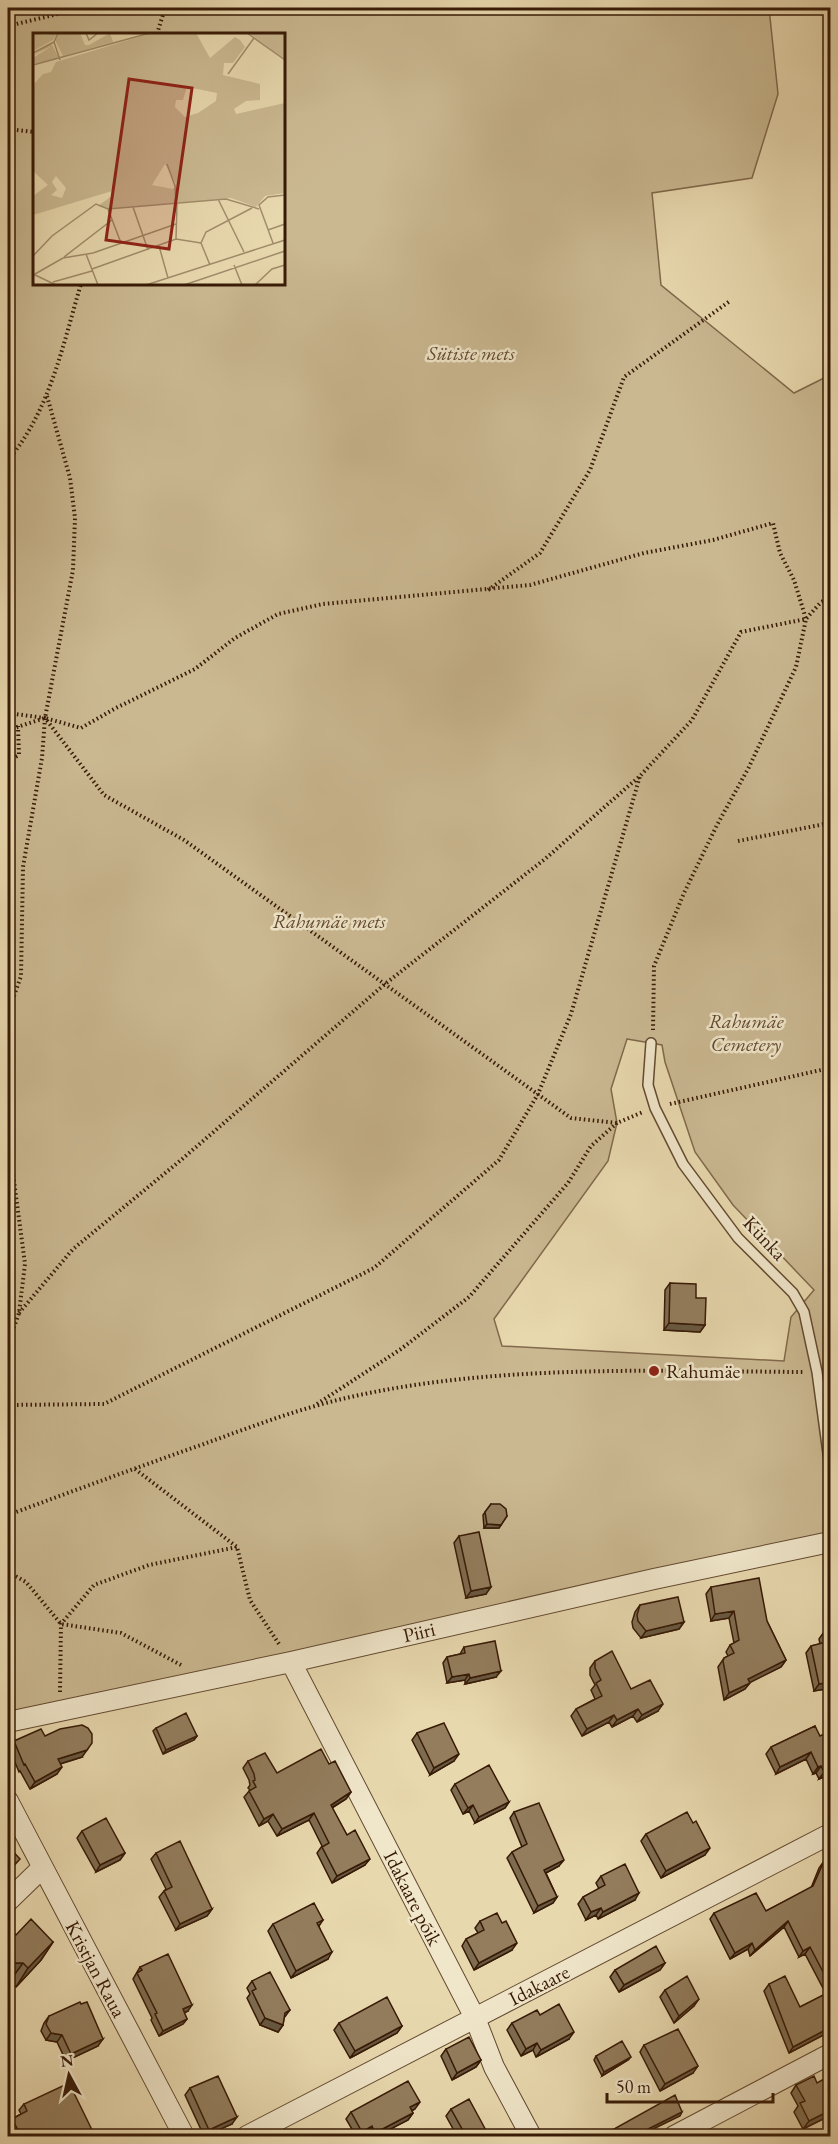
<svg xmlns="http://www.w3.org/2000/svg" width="838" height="2144" viewBox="0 0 838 2144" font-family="'EB Garamond',serif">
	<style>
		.green { fill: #cab891; stroke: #80694c; stroke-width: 1.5; fill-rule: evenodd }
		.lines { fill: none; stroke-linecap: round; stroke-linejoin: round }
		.lane-casing { stroke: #634a30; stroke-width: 12 }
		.street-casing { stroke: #634a30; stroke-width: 22 }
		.path { stroke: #371a06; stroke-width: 4; stroke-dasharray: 1.5 3; stroke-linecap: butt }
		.lane { stroke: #f0e6ca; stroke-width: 9 }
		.street { stroke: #f0e6ca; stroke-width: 20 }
		.wall { fill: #7e6c50; stroke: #371a06; stroke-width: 1.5 }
		.shaded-wall { fill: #675841; stroke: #371a06; stroke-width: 1.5 }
		.building { fill: #937d5d; stroke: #371a06; stroke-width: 1.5 }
		.poi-dot { fill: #8f2418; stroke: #f0e6ca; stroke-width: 2 }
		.labels { text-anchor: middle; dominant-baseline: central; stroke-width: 5; stroke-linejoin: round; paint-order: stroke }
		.park-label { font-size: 20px; font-style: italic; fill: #634930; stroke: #f0e6ca }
		.street-label { font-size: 20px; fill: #371a06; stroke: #f0e6ca }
		.poi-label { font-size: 20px; fill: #371a06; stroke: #f0e6ca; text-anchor: start }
		.inset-road { fill: none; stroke: #a18c6b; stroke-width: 1.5 }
		.view { fill: #8f2418; fill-opacity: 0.15; stroke: #8f2418; stroke-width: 3 }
		.inset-edge { fill: none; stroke: #371a06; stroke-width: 3 }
	</style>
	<rect width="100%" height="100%" fill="#e8d8ae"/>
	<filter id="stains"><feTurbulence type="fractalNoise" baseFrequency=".00333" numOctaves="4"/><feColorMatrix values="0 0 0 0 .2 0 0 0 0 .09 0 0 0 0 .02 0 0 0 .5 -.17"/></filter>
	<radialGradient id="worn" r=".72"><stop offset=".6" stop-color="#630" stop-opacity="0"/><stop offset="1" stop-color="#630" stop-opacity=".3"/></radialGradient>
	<!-- green -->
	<path class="green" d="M8,8h761l9,86 -26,84 -100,15 9,92 133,108 36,-18v1167l-822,180zM34,34h250v250h-250zM627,1039l35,6 3,17 30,90 38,53 81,85 -23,27 -7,44 -282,-15 -8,-27 114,-158 9,-38 -6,-34z"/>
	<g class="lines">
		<!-- lane casing -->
		<g class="lane-casing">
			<path id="lane" d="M651,1043l-3,42 7,23 28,56 55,74 55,55 11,19 13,60 13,96"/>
		</g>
		<!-- street casing -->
		<g class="street-casing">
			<path id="street" d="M291,1662l184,356 19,49 37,69
				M8,1722l283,-60 363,-83 176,-37
				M8,1801l176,335
				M8,1901l34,-33
				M247,2136l583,-302
				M674,2136l156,-82"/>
		</g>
		<!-- path -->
		<path class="path" d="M8,26l58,-14 29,-4
			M157,34l8,-26
			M8,129l26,3
			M8,460c42,-49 55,-116 73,-176
			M488,590l52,-37 50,-83 34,-93 106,-76
			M8,713l37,5 59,77 80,45 387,278 46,5 26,-11
			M8,730l37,-12 36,10 33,-19 81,-40 40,-31 43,-24 45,-10 207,-19 114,-32 69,-13 60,-17 7,30 14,27 12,39 -10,48 -47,100 -32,58 -33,68 -30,73 -1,64
			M8,761l11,-6 -1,-29
			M738,841l92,-18
			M8,1013l13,-37 2,-109 19,-109 3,-40 28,-148 2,-52 -5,-40 -23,-82
			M8,1023l4,63 -4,50 17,128 -6,49 -11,31
			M670,1104l160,-36
			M19,1313l54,-64 108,-89 204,-176 160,-125 95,-83 52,-56 49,-88 65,-13 15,-17 9,-4
			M317,1404l84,-55 68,-52 99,-114 23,-37 26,-23
			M8,1405l96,-1 270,-136 125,-108 39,-66 33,-80 69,-238
			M135,1469l102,78 13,53 29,44
			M8,1515c65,-24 130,-48 196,-71 46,-17 94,-35 142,-46 146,-34 307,-27 457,-26
			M8,1572l18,10 35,42 60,9 60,32
			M60,1692l1,-68 33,-39 55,-20 88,-18"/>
		<!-- lane -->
		<use href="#lane" class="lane"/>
		<!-- street -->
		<use href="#street" class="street"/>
	</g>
	<!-- wall -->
	<path class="wall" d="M670,1283l26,15 9,27 -5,7 -36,-2 1,-40z
		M491,1504l16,12 -8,12h-15l-1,-13z
		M459,1536l27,58 -20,4 -12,-55z
		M711,1587l56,34 19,39 -5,7 -31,15 -5,7 -21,11 -6,-33 6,-9 4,-2 -2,-4 4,-7 4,-2 -5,-25 -18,3 -5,-27z
		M640,1605l44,17 -5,7 -38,9 -8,-10 -1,-6 3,-10z
		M831,1630v58l-17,3 -8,-38 5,-7 9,-2 -1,-5 5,-7z
		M464,1647l32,30 -31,7v-4l-18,3 -4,-20 4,-6 13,-3z
		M595,1661l36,28 27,22 -21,11 -4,-6 -21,11 -3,-5 -27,14 -11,-20 5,-7 19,-10 -4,-9 4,-5 -5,-10v-7z
		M815,1726l16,48 -12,5 -3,-6 -3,1 -7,-15 -30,15 -10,-20 5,-7z
		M156,1728l41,8 -3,4 -31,14 -10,-23z
		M417,1733l37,28 -24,14 -18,-35z
		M45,1736l37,21 -22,7 -3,10 -27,15 -10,-18 -1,1 -10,-24 5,-7z
		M248,1761l29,12 52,-9 22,28 -5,7 -14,9 15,27 18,30 -33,18 -15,-30 5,-7 -13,-26 -32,16 -9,-15 -9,5 -15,-29 6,-7 -2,-2 2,-3 -1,-5 -6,-12z
		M455,1784l54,18 -4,6 -30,15 -6,-12 -6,3 -12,-24z
		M514,1812l45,54 -13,7 11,24 -4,6 -19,10 -27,-55 5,-6 10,-5 -12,-29z
		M693,1823l12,32 -44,23 -20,-37 5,-7z
		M82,1831l43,22 -5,7 -24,12 -19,-34z
		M156,1853l56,56 -5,7 -31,14 -17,-33 5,-6 2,-2 -15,-30z
		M831,1857v174l-42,22 -25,-62 5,-7 31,23 26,-13 -21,-40 -6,3 -15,-30 -34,29 -2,-7 -18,10 -20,-40 4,-6 52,-2 45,-23 8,-20 5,-7z
		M601,1876l34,24 -37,19 -2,-4 -10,5 -8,-16 5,-7 16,-8 -3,-6z
		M323,1920l-4,6 9,33 -37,19 -23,-47 5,-7z
		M480,1921l32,29 -38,20 -12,-24 4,-7 12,-6 -3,-5z
		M16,1935l37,7 -12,18 -25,27 -6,-6h-2v-42z
		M665,1963l-5,7 -41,22 -9,-15 5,-7z
		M140,1967l48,44 -4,2 3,6 -4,5 -24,12 -8,-16 1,-2 -19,-39z
		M252,1981l38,29 -6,8 -1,7 -5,7 -18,-7 -13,-27 3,-4 -3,-6z
		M665,1990l29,16 -20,17 -14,-26z
		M540,2015l29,24 -33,18 -3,-7 -12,6 -14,-26 5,-7z
		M49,2016l49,30 -32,15 -9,-19 -11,-2 -5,-9 3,-8z
		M339,2023l63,3 -5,7 -47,25 -16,-28z
		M644,2045l49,28 -33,18 -20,-39z
		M446,2049l35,11 -5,7 -24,13 -11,-24z
		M596,2056l32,4 -26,16 -8,-16z
		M796,2085l35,30 -28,14 -9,-17 4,-6 -7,-13z
		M190,2088l42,36 -28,12 -19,-41z
		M24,2104l71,32 -83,-3 -4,-8 4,-6 9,-5 -2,-4z
		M415,2109l-4,2 2,2 -5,7 -31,16h-8l-2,-3 -6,3h-5l-10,-17 5,-7z
		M451,2109l38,27h-32l-11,-20z"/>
	<!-- shaded-wall -->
	<path class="shaded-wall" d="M669,1323l36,2 -5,7 -36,-2z
		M487,1524l14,1 -2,3h-15z
		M491,1587l-5,7 -20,4 5,-7z
		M734,1611l-5,7 -18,3 4,-7z
		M684,1622l-5,7 -38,9 5,-7z
		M786,1660l-5,7 -38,19 5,-7z
		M501,1671l-5,6 -31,7 5,-6z
		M469,1674l-4,6 -18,3 5,-6z
		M831,1682v6l-17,3 5,-7z
		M750,1683l-5,6 -21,11 5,-7z
		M663,1704l-5,7 -21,11 5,-7z
		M638,1709l-5,7 -21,11 5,-7z
		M614,1715l-5,7 -27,14 5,-7z
		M197,1736l-3,4 -31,14 3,-4z
		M87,1750l-5,7 -29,9 5,-7z
		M811,1752l-5,7 -30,15 4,-7z
		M459,1754l-5,7 -24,14 4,-7z
		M821,1766l-5,7 -3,1 5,-7z
		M62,1767l-5,7 -27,15 5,-7z
		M831,1769v5l-12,5 5,-7z
		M351,1792l-5,7 -20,12 5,-6z
		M509,1802l-4,6 -30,15 4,-6z
		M473,1805l-4,6 -6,3 5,-6z
		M314,1813l-5,7 -32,16 5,-7z
		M273,1814l-5,7 -9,5 5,-7z
		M710,1848l-5,7 -44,23 5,-7z
		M125,1853l-5,7 -24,12 4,-7z
		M370,1859l-5,6 -33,18 5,-7z
		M564,1860l-5,6 -19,10 4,-6z
		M639,1893l-4,7 -37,19 5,-7z
		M557,1897l-4,6 -19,10 4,-7z
		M601,1908l-5,7 -10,5 5,-8z
		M212,1909l-5,7 -31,14 4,-6z
		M788,1921l-4,6 -34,29 5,-6z
		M53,1942l-12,18 -25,27 12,-19z
		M517,1943l-5,7 -38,20 5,-7z
		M752,1943l-4,6 -18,10 5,-6z
		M810,1947l-5,7 -6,3 4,-6z
		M332,1952l-4,7 -37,19 5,-7z
		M12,1963h11l-13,18h-2v-12z
		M665,1963l-5,7 -41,22 5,-7z
		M699,1999l-5,7 -20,17 5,-7z
		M192,2005l-4,6 -9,4 4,-6z
		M265,2018l18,7 -5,7 -18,-7z
		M187,2019l-4,5 -24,12 4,-5z
		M402,2026l-5,7 -47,25 5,-7z
		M831,2027v4l-42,22 4,-6z
		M574,2032l-5,7 -33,18 5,-7z
		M51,2033l11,2 -5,7 -11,-2z
		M103,2039l-5,7 -32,15 5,-7z
		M537,2043l-4,7 -12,6 5,-7z
		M631,2057l-3,3 -26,16 2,-4z
		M481,2060l-5,7 -24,13 5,-7z
		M698,2066l-5,7 -33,18 5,-7z
		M420,2102l-5,7 -10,5 5,-7z
		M831,2110v5l-28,14 6,-8z
		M682,2112l-2,4 -37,18 3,-4z
		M413,2113l-5,7 -31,16h-4l2,-3z
		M237,2117l-5,7 -27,12 4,-6z
		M372,2126l-5,7 -6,3h-2l3,-4z"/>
	<!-- building -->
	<path class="building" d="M670,1283l26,1v14h10l-1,27 -36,-2z
		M491,1504h9l6,5 1,7 -6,9 -14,-1 -2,-12z
		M479,1532l12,55 -20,4 -12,-55z
		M759,1578l8,43 19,39 -38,19 2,4 -21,10 -6,-32 1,-3 10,-5 -4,-8 9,-5 -5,-29 -19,3 -4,-27z
		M678,1597l6,25 -38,9 -8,-10 -1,-6 3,-10z
		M831,1630v52l-12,2 -8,-38 15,-4 -2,-10z
		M495,1641l6,30 -31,7 -1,-4 -17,3 -5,-20 18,-4 -1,-6z
		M612,1651l19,38 19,-9 13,24 -21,11 -4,-6 -21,11 -3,-5 -27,14 -11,-20 26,-13 -6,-13 5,-3 -6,-12v-7z
		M186,1713l11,23 -31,14 -10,-22z
		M444,1723l15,31 -25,14 -17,-35z
		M82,1725l6,3 4,6v9l-5,7 -29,9 4,8 -27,15 -10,-18 -1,1 -10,-24 27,-12 4,7 15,-7z
		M815,1726l5,10 11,-5v38l-7,3 -3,-6 -3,1 -7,-15 -31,15 -9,-20z
		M321,1749l8,15 6,-3 16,31 -20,13 16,30 8,-5 15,29 -33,17 -15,-29 7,-4 -15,-30 -32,16 -9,-15 -9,5 -15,-28 7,-4 -3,-6 2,-1 -1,-6 -6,-13 17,-8 12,20z
		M489,1765l20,37 -30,15 -6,-12 -5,3 -13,-24z
		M539,1803l25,57 -20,10 13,27 -19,9 -26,-54 15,-8 -13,-32z
		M687,1812l6,11 3,-2 14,27 -44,23 -20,-37z
		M106,1818l19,35 -25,12 -18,-34z
		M180,1841l32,68 -32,15 -16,-33 8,-4 -16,-34z
		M8,1846l12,13 -12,13z
		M831,1857v130l-21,-40 -7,4 -15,-30 -33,29 -3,-7 -17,10 -21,-40 42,-20 10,18 47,-25 11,-25z
		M625,1864l14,29 -36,19 -2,-4 -10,4 -8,-15 22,-12 -4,-9z
		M314,1903l9,17 -6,3 15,29 -36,19 -23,-47z
		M497,1913l5,10 4,-2 11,22 -38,20 -13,-24 18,-9 -4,-9z
		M31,1919l22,23 -25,26 -5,-5h-11l-4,-4v-20l6,-6 2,2z
		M656,1946l9,17 -41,22 -9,-15z
		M168,1954l24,51 -9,4 4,10 -24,12 -8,-17 2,-1 -20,-40 5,-3 -2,-3z
		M270,1972l20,38 -5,3 -2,12 -18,-7 -13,-27 4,-2 -4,-8z
		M687,1976l12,23 -20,17 -14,-26z
		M785,1976l15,31 31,-16v36l-38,20 -24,-63z
		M387,1997l15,29 -47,25 -16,-28z
		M80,2002l1,2 6,-2 16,37 -32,15 -9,-19 -11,-2 -5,-9 3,-8z
		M559,2004l15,28 -33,18 -4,-7 -11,6 -14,-26 25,-13 3,5z
		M678,2029l20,37 -33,18 -21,-39z
		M469,2037l12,23 -24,13 -11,-24z
		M622,2041l9,16 -27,15 -8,-16z
		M831,2075v35l-22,11 -9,-18 5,-2 -9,-16 18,-9 3,7z
		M218,2076l19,41 -28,13 -19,-42z
		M408,2081l12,21 -10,5 3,6 -38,20 -3,-7 -10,6 -11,-20z
		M69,2083l26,53h-87l10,-6 -6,-11 15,-8 -3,-7z
		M675,2095l7,17 -36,18 -1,3 -6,3h-33l-1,-2z
		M469,2099l20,37h-23l-15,-27z"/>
	<!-- markers -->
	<circle class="poi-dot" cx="654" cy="1371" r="6"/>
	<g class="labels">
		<!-- park labels -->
		<g class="park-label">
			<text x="471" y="353">Sütiste mets</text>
			<text x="329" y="921">Rahumäe mets</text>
			<text x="746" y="1021">Rahumäe<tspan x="746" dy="23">Cemetery</tspan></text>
		</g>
		<!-- street labels -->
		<g class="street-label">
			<text transform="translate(765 1238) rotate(47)">Künka</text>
			<text transform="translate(419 1632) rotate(-13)">Piiri</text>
			<text transform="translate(413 1898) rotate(63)">Idakaare põik</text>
			<text transform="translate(96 1969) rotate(62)">Kristjan Raua</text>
			<text transform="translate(539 1985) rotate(-27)">Idakaare</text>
		</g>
		<!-- poi labels -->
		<g class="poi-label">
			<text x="666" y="1371">Rahumäe</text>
		</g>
	</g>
	<!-- overview -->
	<g transform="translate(33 33)">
		<rect width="252" height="252" fill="#e8d8ae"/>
		<path d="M0,0l12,2 12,-2 -4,7 -20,11zM26,0h21l5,12h4l21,-12 3,9 -50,14 -8,-16zM119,0h44l14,25 25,-21 5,3 5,7 -12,16h-9l-1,12 37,9v16l-14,1 -12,8 2,5 49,-11v90l-20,3 -9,11 -25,-9 -123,11 -10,-3 15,-11 -1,-4 -79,24v-19l15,-11 -15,-14v-86l10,-11 8,-2 5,-10zM154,54l30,6 -1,8 -18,12 -13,4 -10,-10 1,-7h7zM132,131l11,20 -3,5 -21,-4zM23,143l10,12 -4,10 -11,-3 6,-5 -5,-8zM216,0h36v25h-2zM18,10l8,15 -26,6v-6l19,-12 -19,9z" fill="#cab891" fill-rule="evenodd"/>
		<path class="inset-road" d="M25,0l-4,9 6,18M53,0l3,7 9,-7M214,0l38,27M0,20l21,-11M0,32l117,-32M198,37l-3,4 26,-36M134,131l8,22 1,17M185,166l26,53M100,174l15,43M75,176l13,34M235,197l17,-6M143,206l1,-36M240,210l-14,-38 9,-8 17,-2M126,213l9,32M53,221l12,31M0,223l19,-20 44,-32 12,5 118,-10 33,10M31,224l48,-37M177,232l-9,-22 5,-11 46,-24M201,232l8,20M59,236l84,-30 25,4M0,241l23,11M2,241l28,-16 30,-5 83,-29M20,249l39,-11M113,252l139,-45M151,252l101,-34M222,252l17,-16 13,-4"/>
		<path class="view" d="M96,46l63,9 -23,161 -63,-9z"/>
		<rect width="252" height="252" class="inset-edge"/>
	</g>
	<!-- margin -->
	<rect width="838" height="2144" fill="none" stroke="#e8d8ae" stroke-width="30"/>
	<rect x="9" y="9" width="820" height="2126" fill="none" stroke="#371a06" stroke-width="3"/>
	<rect x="15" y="15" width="808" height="2114" fill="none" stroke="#371a06" stroke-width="1.5"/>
	<!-- north arrow -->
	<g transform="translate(69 2075) rotate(352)" stroke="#f0e6ca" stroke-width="4.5" paint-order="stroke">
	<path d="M0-4.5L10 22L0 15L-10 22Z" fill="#371a06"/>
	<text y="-9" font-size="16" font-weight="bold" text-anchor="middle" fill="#371a06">N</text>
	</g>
	<!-- scale -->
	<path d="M607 2093v9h166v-9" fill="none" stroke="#371a06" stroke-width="3"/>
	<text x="616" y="2093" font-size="18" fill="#371a06" stroke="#f0e6ca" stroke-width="4.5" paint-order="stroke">50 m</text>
	<rect width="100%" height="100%" filter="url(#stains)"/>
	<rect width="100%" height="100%" fill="url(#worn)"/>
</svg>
